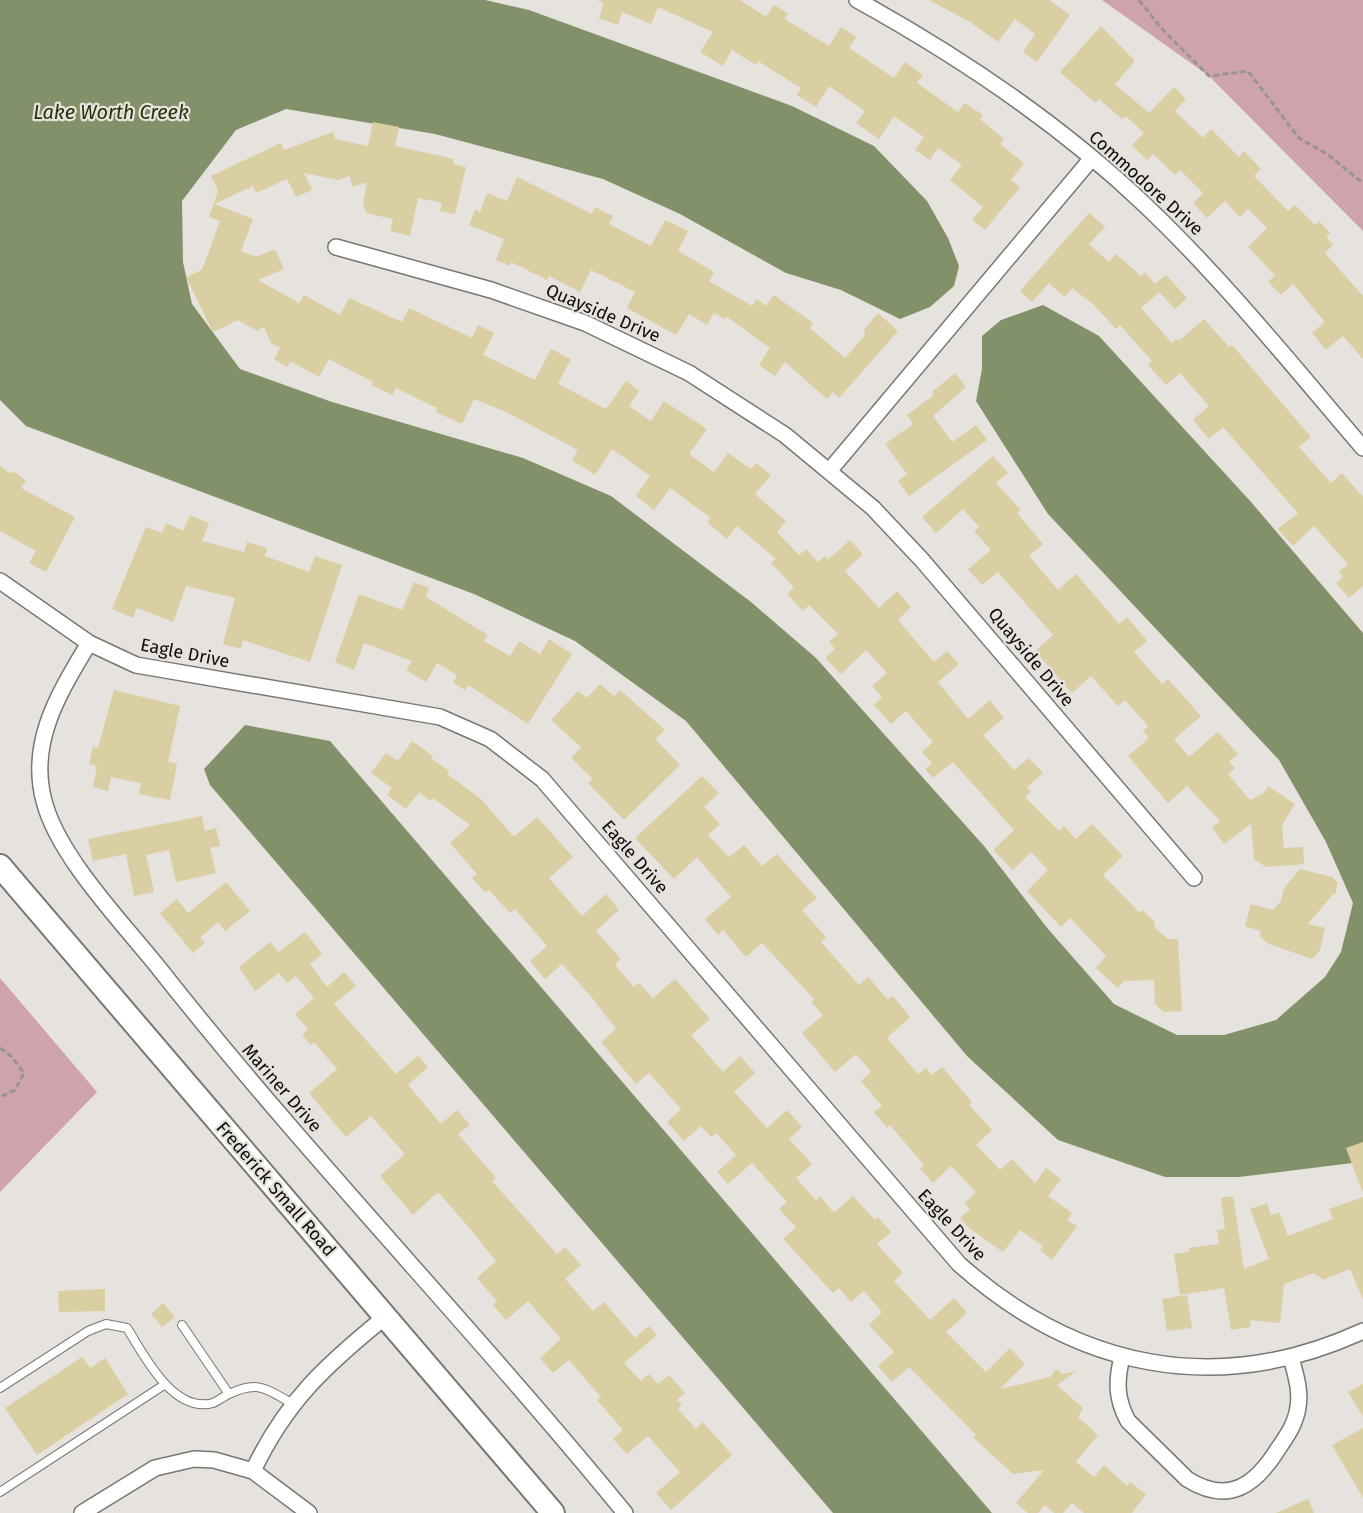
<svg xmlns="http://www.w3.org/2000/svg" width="1363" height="1513" viewBox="0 0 1363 1513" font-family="'Fira Sans',sans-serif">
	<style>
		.green { fill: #cea3ac }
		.water { fill: #83916a }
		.building { fill: #dacea3 }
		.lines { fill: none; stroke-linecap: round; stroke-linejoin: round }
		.lane-casing { stroke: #7a7672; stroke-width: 10 }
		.street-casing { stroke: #7a7672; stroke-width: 18 }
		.secondary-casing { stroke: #7a7672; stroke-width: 26 }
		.path { stroke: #989591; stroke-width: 3; stroke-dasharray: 6 3; stroke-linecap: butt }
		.lane { stroke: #fff; stroke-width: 8 }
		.street { stroke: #fff; stroke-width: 15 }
		.secondary { stroke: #fff; stroke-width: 22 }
		.labels { text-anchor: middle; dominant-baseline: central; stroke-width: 4.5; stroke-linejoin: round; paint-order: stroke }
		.street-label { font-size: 18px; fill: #0e0c0b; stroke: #e6e2dd }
		.water-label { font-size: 20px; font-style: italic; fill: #263303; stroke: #e6e2dd }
	</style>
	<rect width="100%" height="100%" fill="#e6e2dd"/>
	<!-- green -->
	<path class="green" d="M1102,0h261v231l-154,-155z
		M0,978l97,114 -97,100z"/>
	<!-- water -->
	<path class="water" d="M0,0h485l44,10 263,96 82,40 53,55 21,37 11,28 -5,20 -24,21 -30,12 -59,-29 -55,-17 -106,-59 -77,-35 -168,-45 -149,-25 -50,21 -54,71 1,61 9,42 48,65 92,33 191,56 88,38 140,106 65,56 168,188 64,83 66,75 63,31h47l52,-15 49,-43 16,-25 12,-49 -27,-61 -47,-82 -231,-246 -72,-113 6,-32v-33l19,-16 42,-15 56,31 152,166 112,131v518l-11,12 -113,14h-74l-107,-37 -91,-84 -281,-335 -111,-80 -101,-47 -448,-168 -26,-26z
		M245,725l85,16 662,772h-159l-623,-728 -6,-16z"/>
	<!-- building -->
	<path class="building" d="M597,0h143l26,17 8,-12 14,8 -3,6 44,27 12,-19 15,10 -7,11 45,30 11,-16 18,13 -6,8 41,29 7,-9 18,12 -3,4 24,20 -4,5 24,19 -13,17 9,7 -35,43 -13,-10 11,-13 -33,-27 12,-15 -24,-17 -8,12 -15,-10 9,-13 -30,-21 -15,23 -23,-16 9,-12 -36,-25 -13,21 -19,-12 4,-7 -43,-27 -2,4 -24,-15 -9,16 -23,-14 13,-20 -55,-25 -7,17 -29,-12 -4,13 -19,-7 5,-15z
		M929,0h120l21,15 -33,47 -14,-10 12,-18 -20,-15 -17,23 -28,-20z
		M1101,26l34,35 -20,23 34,29 25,-26 12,12 -11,12 28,27 8,-9 28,28 5,-6 17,18 -7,7 34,35 7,-6 20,20 4,-4 11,12 -4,4 7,8 -8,8 38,43v63l-20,-23 -17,14 -14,-17 13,-11 -32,-38 -12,11 -13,-13 7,-7 -27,-28 19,-19 -19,-19 -8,8 -15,-16 -18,17 -14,-15 10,-10 -23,-23 -5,5 -22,-21 -6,6 -15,-15 12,-12 -18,-17 -4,3 -23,-20 -4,4 -35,-31z
		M373,122l26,5 -4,19 59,13 -1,5 13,3 -11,47 -15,-3 2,-8 -24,-5 -8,38 -20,-5 3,-12 -27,-6 -3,-10 4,-21 -14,5 -4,-11 -11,4 -34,-7 8,17 -16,7 -9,-18 -31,14 -3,-7 -39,18 39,15 -12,32 15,6 19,-8 9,20 -26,11 41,23 5,-8 36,20 9,-17 53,24 7,-14 63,30 6,-13 16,8 -11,22 52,25 16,-31 20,10 -13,25 48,25 20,-28 13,10 -10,15 22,15 13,-20 43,28 -18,25 25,18 14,-19 23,16 5,-6 15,12 -16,19 31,27 -9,11 22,23 7,-6 12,13 7,-6 3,4 22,-20 13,14 -18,17 34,37 18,-17 14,16 -13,13 36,42 13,-11 12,13 -21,18 30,37 22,-19 14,18 -21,17 31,35 15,-12 14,15 -16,14 4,5 -6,5 34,34 5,-5 12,13 16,-15 31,32 -20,19 37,38 2,-3 12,11 1,7 13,11h10l4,72 -18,1 -9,-8 -1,-24 -30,1 -6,7 -22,-20 10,-12 -36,-38 -9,9 -34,-36 21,-21 -17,-18 -18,18 -20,-20 21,-20 -61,-68 -20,16 -8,-9 7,-6 -10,-11 11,-10 -27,-31 -15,13 -17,-19 8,-8 -10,-11 15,-13 -21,-23 -25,24 -16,-16 10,-9 -6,-7 9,-8 -29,-29 -6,6 -16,-17 7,-7 -23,-24 5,-4 -39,-33 -10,13 -20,-17 4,-4 -41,-30 -16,22 -18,-14 14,-20 -38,-27 -17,26 -23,-15 6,-10 -74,-39 -30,-12 -12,25 -26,-12 1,-4 -41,-20 -4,7 -20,-10 1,-3 -44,-23 -10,18 -29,-16 -3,6 -13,-8 6,-11 -9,-5 -7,-16 -7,4 -19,-11 -25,12 -27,-55 16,-7 18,-49 -11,-4 9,-26 -7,-15 70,-33 3,7 49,-18 2,7 33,7z
		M517,177l75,37 3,-7 18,9 -4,8 42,22 14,-26 23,11 -10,20 36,21 -5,9 43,25 5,-7 9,7 8,-11 39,28 -3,5 35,30 21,-24 -3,-3 15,-18 20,18 -59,67 -6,-6 -6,7 -42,-37 -10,14 -16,-11 11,-17 -43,-31 -2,2 -11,-6 -7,12 -18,-11 -13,21 -49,-27 8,-16 -44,-22 -11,22 -31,-16 -2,4 -36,-18 -1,4 -14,-6 8,-21 -35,-14 6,-15 5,2 7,-19 20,8z
		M1089,213l16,14 -16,17 20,18 7,-8 25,22 4,-4 10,12 11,-9 21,23 -12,11 -16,-17 -18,16 31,35 5,-4 2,2 25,-22 25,28 3,-2 79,92 -12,10 32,36 11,-10 21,24v89l-14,12 -13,-15 7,-6 -4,-5 9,-8 -34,-38 -21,20 -15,-17 20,-16 -75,-86 -14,12 -16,-19 16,-14 -29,-33 -14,12 -18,-20 4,-4 -32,-36 -4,4 -23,-25 -21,-16 -7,9 -16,-14 -17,19 -12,-11z
		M955,373l11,14 -33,29 19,26 24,-17 11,15 -78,56 -11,-15 9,-7 -22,-30 28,-20 -6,-9 27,-20 -2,-3z
		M993,456l15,17 -12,10 25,27 -4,3 26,31 -14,12 29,34 18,-16 43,50 8,-7 20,24 -13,11 28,32 6,-5 33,37 -27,23 15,18 29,-25 20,22 -9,8 6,6 -7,6 22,26 13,-6 5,-8 27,18 -13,21 2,23 19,-1 1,17 -38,3 -12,-8 -3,-35 -27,20 -12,-17 8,-6 -33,-35 -19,17 -40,-47 21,-18 -6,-7 5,-5 -23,-26 -7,6 -27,-30 -19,17 -37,-42 18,-16 -55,-63 -16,13 -14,-16 23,-19 -17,-19 5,-4 -16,-18 -27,24 -14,-16z
		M0,466l11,8 3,-3 12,10 -5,7 54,29 -29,55 -17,-9 7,-12 -36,-20z
		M190,515l19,8 -7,18 42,11 3,-10 20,6 -2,8 44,16 6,-16 27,9 -32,97 -67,-22 -2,9 -18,-5 12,-46 -49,-12 -13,36 -36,-14 -4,10 -21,-9 34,-82 16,6 4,-10 17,8z
		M414,582l15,6 -3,9 62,38 -4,6 26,15 9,-15 21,13 9,-15 23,15 -44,70 -60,-39 -3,5 -12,-7 4,-8 -20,-12 -11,19 -20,-12 6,-9 -48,-18 -10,27 -19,-8 24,-68 43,16z
		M600,684l14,12 6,-6 45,40 -10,9 25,26 -56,55 -36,-37 5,-4 -22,-21 10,-11 -30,-27 27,-29 9,7z
		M114,690l66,16 -12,56 9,2 -7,36 -31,-6 2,-11 -30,-6 -3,14 -15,-4 4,-21 -8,-2 4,-17 5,1z
		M412,741l21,15 -2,2 18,13 -2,3 34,25 33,38 23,-20 36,40 -24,21 33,38 24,-22 13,16 -23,21 25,28 -6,6 19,22 5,-4 14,15 22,-19 35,40 -19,16 32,37 17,-16 15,17 -21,19 33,36 20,-18 15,17 -13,12 23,25 -16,14 20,22 4,-4 14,17 19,-17 22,24 3,-3 13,15 -14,12 26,29 -9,8 36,39 24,-22 13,15 -21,19 40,40 24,-24 15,16 -25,25 50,-12 6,-8 6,5 15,-3 -20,14 26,23 -5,9 20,18 -22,27 18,15 10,-12 23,21 3,-4 16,12 -14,19h-48l-12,-10 -9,10h-9l-9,-8 -7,8h-10l-12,-10 28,-33 -31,4 -39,-36 2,-3 -67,-68 -17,15 -14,-16 16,-14 -25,-27 13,-13 -18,-21 -13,11 -12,-14 -6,5 -50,-54 13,-12 -17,-18 8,-7 -35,-39 -24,21 -11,-12 19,-17 -20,-22 -5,4 -10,-11 -17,15 -17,-19 14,-13 -32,-36 -13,11 -35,-42 15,-13 -23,-30 -31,-35 -17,15 -15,-18 17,-15 -32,-37 -5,4 -21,-23 -4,2 -13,-14 5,-4 -27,-31 20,-18 -37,-27 -3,3 -11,-9 -13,17 -19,-14 5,-7 -21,-15 15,-20 12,8z
		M702,776l17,17 -15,14 16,17 -12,11 21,22 15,-12 18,21 15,-12 24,27 16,17 -15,12 24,27 -5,5 38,43 9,-8 20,23 5,-4 17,21 -23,21 31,36 8,-6 6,7 10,-8 30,35 -3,3 23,25 -16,15 24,25 12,-11 23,24 11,-15 15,11 -13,17 24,17 -5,7 10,6 -25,34 -12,-10 3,-4 -23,-16 -17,22 -34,-24 -9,-10 10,-9 -5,-6 11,-11 -25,-26 -18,17 -13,-14 4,-4 -34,-40 -3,3 -13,-16 8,-6 -21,-25 10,-9 -15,-18 -21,18 -33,-39 21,-18 -12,-13 3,-3 -52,-56 -16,14 -23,-27 -5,5 -13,-16 26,-22 -34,-40 -23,22 -39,-41z
		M202,816l3,15 11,-3 4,18 -10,2 6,25 -40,9 -7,-32 -23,5 8,37 -20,4 -8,-42 -33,7 -5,-22z
		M1300,869l32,8 6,6 -3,12 -2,-1 -25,30 17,4 -5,22 -8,9 -43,-15 -9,-7 1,-6 -16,-5 6,-22 22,6 8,-9 3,-13z
		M226,882l24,29 -25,20 -7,-9 -18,16 5,5 -12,10 -33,-40 17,-14 11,14z
		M305,932l17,22 -12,10 17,23 17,-15 12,14 -22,18 62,70 22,-18 10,11 -20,18 33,39 16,-14 13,15 -12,9 38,44 -4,3 65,73 8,-7 16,18 -16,14 28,32 11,-9 31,36 14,-12 8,9 -33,28 17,18 8,-7 9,10 11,-9 16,18 -8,7 5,5 -4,4 18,20 7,-7 29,33 -61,55 -15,-17 24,-21 -32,-36 -21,18 -14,-15 10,-9 -26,-30 4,-3 -32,-37 -16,13 -13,-15 21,-19 -33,-38 -22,19 -13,-15 4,-4 -20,-23 19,-17 -24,-30 -34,-39 -25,23 -33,-39 25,-22 -34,-38 -25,21 -37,-44 28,-24 -23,-27 -3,3 -9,-10 6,-6 -13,-15 19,-16 -18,-22 -9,7 -8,-10 -24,18 -16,-24 31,-25 8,10z
		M1363,1142v48l-1,1 -16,-43z
		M1233,1196l11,73 25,-10 -19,-50 17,-6 4,12 8,-3 9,24 45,-17 -4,-10 34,-12v103l-13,-31 -27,11 -9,-7 -30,11 -4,39 -30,-3 1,7 -20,3 -7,-42 -44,7 -6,-41 15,-2v-4l30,-4 -2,-14 8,-1 -4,-31z
		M105,1289v22l-46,1 -1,-21z
		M1187,1295l5,33 -25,3 -5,-32z
		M163,1303l12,14 -13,10 -11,-13z
		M82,1357l8,11 15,-10 23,36 -91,61 -32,-47z
		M1363,1384v33l-15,-25z
		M1363,1428v70l-31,-53z
		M1308,1499l6,14h-38z"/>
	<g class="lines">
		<!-- lane casing -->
		<g class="lane-casing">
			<path id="lane" d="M182,1325l47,69c30,-14 37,-5 64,10
				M0,1388l88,-57 18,-7 21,4c17,27 46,86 86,75 5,-2 11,-7 16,-9
				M0,1492l164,-107"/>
		</g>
		<!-- street casing -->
		<g class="street-casing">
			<path id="street" d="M857,0c103,57 202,123 288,205 79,75 147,160 218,243
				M336,247l155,43 94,33 104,50 96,62 88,73 49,52 272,318
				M830,470l262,-312
				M0,581l89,62 47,22 304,52 50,22 52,40 417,485c118,105 258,134 404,67
				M89,643c-29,49 -61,98 -45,158 14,55 77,120 114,166 148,188 315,360 467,546
				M1122,1357c-6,24 -6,42 6,64l59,58c41,26 68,7 91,-30 9,-13 18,-26 20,-42 3,-17 -3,-34 -7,-50
				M253,1471c33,-70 73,-106 132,-154
				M82,1513l73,-45 39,-9 20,1 39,11 56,42"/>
		</g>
		<!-- secondary casing -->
		<g class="secondary-casing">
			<path id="secondary" d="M0,866l553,647"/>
		</g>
		<!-- path -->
		<path class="path" d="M1139,0l22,28 48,48 39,-5 51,67 28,16 36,29
			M0,1048l11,8 13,17 -9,17 -15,7"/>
		<!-- lane -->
		<use href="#lane" class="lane"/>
		<!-- street -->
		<use href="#street" class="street"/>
		<!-- secondary -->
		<use href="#secondary" class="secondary"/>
	</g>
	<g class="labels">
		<!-- street labels -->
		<g class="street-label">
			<text transform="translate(1146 183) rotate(42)">Commodore Drive</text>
			<text transform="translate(603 313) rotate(23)">Quayside Drive</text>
			<text transform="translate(185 653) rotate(11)">Eagle Drive</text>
			<text transform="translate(1031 657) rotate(50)">Quayside Drive</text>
			<text transform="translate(635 857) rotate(49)">Eagle Drive</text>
			<text transform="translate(282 1088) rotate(49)">Mariner Drive</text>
			<text transform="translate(276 1189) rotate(49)">Frederick Small Road</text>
			<text transform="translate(952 1225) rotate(47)">Eagle Drive</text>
		</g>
		<!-- water labels -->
		<g class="water-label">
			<text x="111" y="112">Lake Worth Creek</text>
		</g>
	</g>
</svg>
